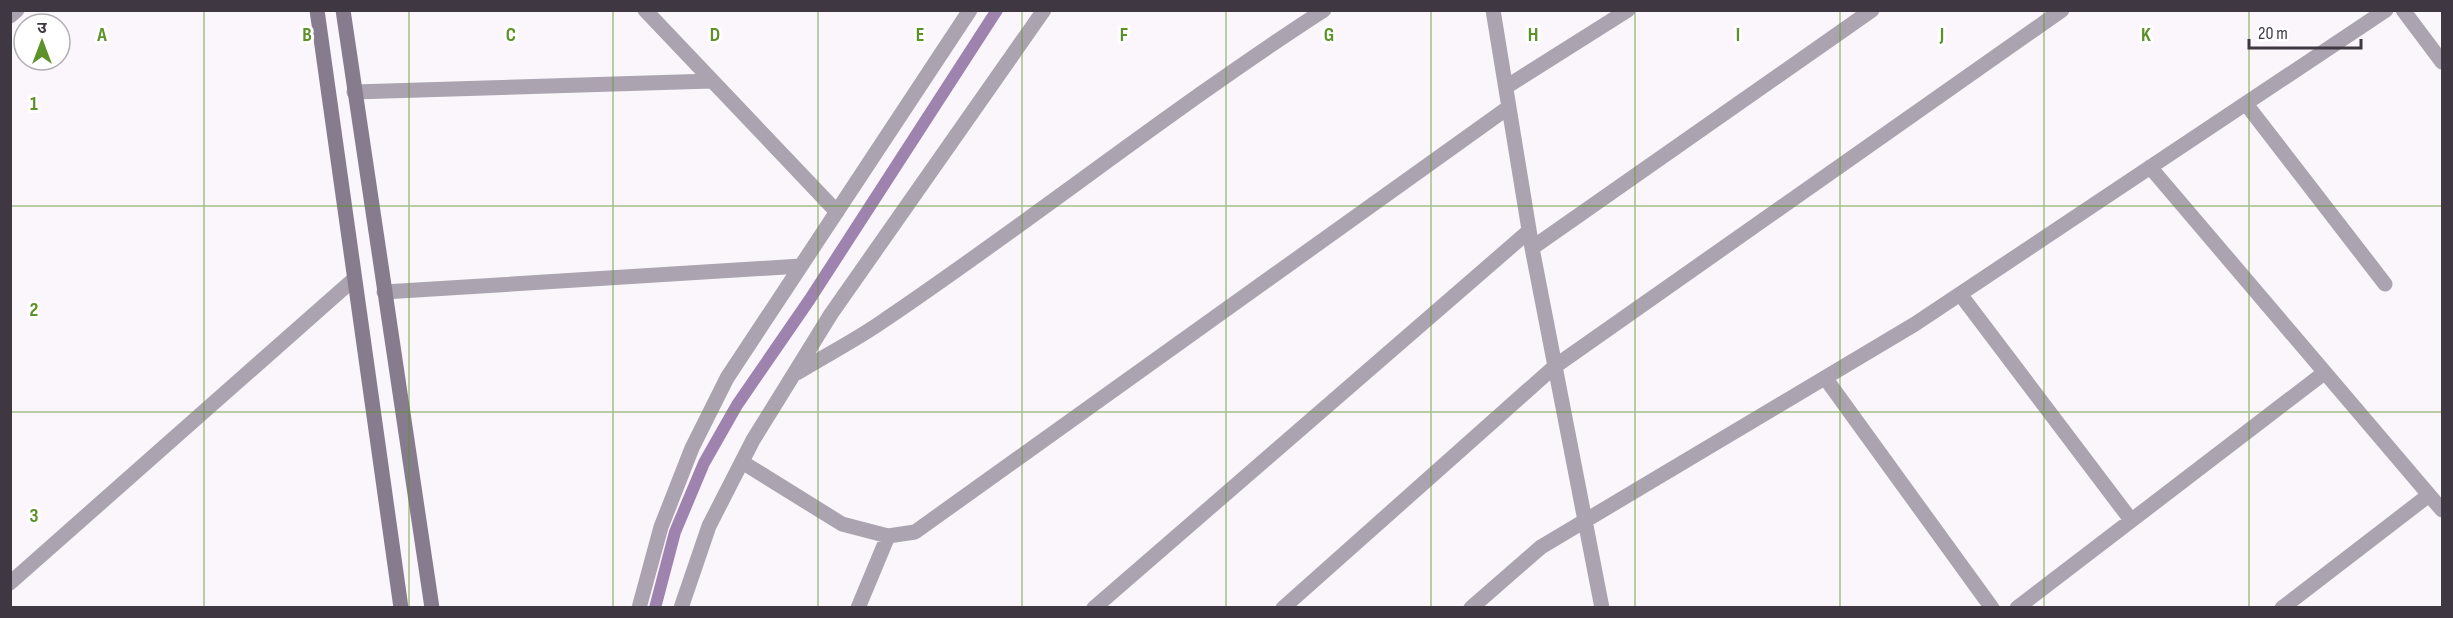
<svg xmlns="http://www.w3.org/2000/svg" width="2453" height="618" viewBox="0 0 2453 618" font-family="'Sofia Sans Condensed','Noto Sans Devanagari',sans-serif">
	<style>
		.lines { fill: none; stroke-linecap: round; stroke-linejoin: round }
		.stream { stroke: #9e83ae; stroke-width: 12 }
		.lane { stroke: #aba4b0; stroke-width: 15 }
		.street { stroke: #aba4b0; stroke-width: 15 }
		.secondary { stroke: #877b8e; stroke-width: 15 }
		.grid { fill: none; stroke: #5d912a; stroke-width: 1.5; stroke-opacity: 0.55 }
		.grid-label { font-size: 20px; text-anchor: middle; font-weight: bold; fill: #5d912a; stroke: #fff; stroke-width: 6; stroke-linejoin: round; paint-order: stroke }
	</style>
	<rect width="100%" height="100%" fill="#faf6fc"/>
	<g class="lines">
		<!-- stream -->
		<path class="stream" d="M655,608l20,-76 29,-69 33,-58 73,-106 187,-289"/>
		<!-- lane -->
		<path class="lane" d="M10,16l7,-6"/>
		<!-- street -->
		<path class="street" d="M645,10l192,202
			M1493,10l39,238 70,360
			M2403,10l39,52
			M1506,87l122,-77
			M354,92l358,-11
			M2246,104l139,180
			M2150,167l292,343
			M1532,248l340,-238
			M384,292l417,-26
			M1960,294l171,226
			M797,373c29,-18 61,-34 89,-54 148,-100 288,-212 438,-309
			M1826,379l166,229
			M742,462l100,62 46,12 27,-4 594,-425
			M10,583l344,-304
			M639,608l22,-81 31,-79 35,-70 243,-368
			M681,608l28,-82 44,-86 78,-126 213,-304
			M858,608l30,-72
			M1094,608l435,-377
			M1283,608l271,-241 508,-357
			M1471,608l70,-61 374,-223 471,-314
			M2017,608l307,-235
			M2282,608l147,-113"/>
		<!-- secondary -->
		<path class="secondary" d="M317,10l84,598
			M343,10l89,598"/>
	</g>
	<!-- grid -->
	<path class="grid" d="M204,10v598M409,10v598M613,10v598M818,10v598M1022,10v598M1226,10v598M1431,10v598M1635,10v598M1840,10v598M2044,10v598M2249,10v598M10,206h2432M10,412h2432"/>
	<g class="grid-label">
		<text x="102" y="41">A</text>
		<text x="307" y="41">B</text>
		<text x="511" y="41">C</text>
		<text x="715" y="41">D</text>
		<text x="920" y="41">E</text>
		<text x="1124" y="41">F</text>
		<text x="1329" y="41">G</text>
		<text x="1533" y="41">H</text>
		<text x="1738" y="41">I</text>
		<text x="1942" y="41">J</text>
		<text x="2146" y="41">K</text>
		<text x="34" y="110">1</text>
		<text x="34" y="316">2</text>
		<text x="34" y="522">3</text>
	</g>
	<!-- border -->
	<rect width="2453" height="618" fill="none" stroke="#3f3843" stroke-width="24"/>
	<!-- north arrow -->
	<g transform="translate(42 42)"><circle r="28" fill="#ffffff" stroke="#b2afb4" stroke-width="1.5"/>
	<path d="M0-4.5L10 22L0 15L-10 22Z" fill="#5d912a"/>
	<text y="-9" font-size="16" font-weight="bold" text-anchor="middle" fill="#3f3843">उ</text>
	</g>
	<!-- scale -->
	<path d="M2249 39v9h112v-9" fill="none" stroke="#3f3843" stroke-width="3"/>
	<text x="2258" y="39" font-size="18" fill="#3f3843" stroke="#ffffff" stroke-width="4.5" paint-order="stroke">20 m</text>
</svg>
